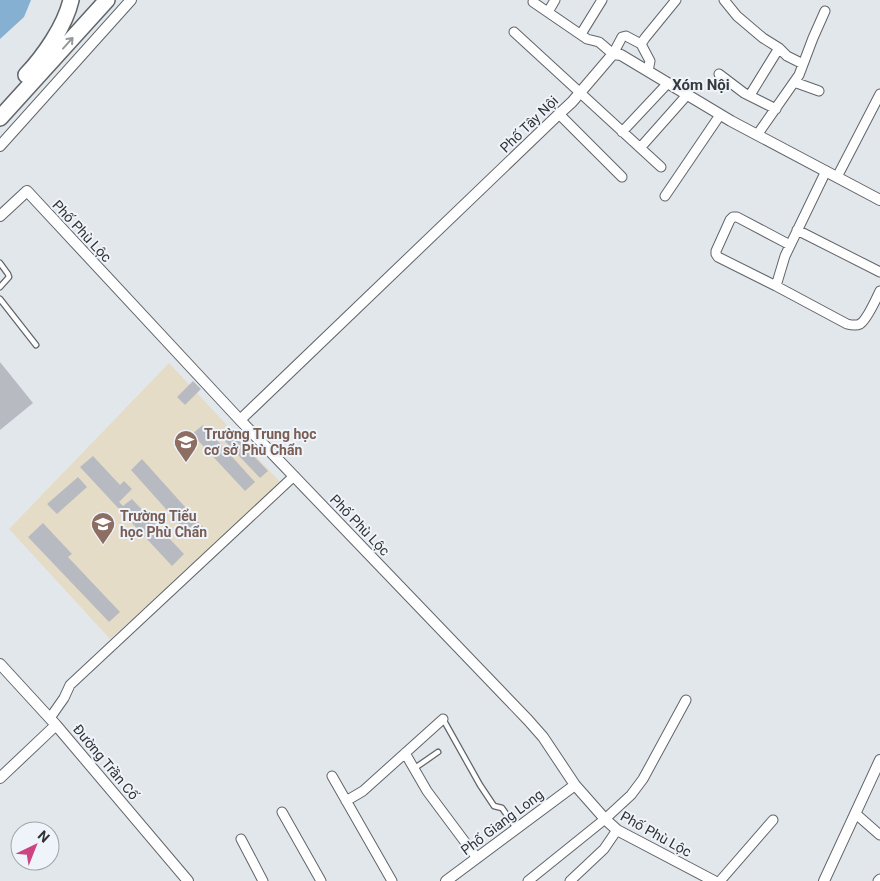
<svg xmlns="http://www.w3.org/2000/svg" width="880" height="881" viewBox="0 0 880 881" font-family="Roboto,sans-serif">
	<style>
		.education { fill: #e5dcc7 }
		.water { fill: #85b0d1 }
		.building { fill: #b7bbc1 }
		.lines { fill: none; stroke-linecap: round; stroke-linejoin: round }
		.service-casing { stroke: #61656a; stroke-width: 7 }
		.minor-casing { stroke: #61656a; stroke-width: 11 }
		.tertiary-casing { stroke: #61656a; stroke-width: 12 }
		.motorway-casing { stroke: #61656a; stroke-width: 18 }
		.service { stroke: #fff; stroke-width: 4.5 }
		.minor { stroke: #fff; stroke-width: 9 }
		.tertiary { stroke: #fff; stroke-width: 10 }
		.motorway { stroke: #fff; stroke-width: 15 }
		.oneway { stroke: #979899 }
		.labels { text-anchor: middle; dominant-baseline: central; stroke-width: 4; stroke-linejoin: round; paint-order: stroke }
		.street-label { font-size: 14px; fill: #2f3133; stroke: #eff4fa }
		.education-label { font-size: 14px; font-weight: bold; fill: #785e54; stroke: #eff4fa; text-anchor: start }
		.neighbourhood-label { font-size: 15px; font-weight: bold; fill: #373b3f; stroke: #eff4fa }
	</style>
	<rect width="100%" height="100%" fill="#e2e7ec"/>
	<!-- education -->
	<path class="education" d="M169,363l112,120 -84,78 -87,78 -101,-110z"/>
	<!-- water -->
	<path class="water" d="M0,0h31l-7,17 -24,22z"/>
	<!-- building -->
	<path class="building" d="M0,362l33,41 -33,27z
		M193,381l8,8 -16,16 -8,-8z
		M203,425l52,57 -10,9 -53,-57z
		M227,428l41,43 -8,7 -41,-43z
		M93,456l27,29 4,-4 8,8 -13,13 4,4 9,-7 52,55 -12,12 -92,-99z
		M142,459l61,68 -12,10 -60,-67z
		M78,477l9,10 -30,27 -10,-10z
		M43,523l29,31 -4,3 52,55 -11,10 -81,-85z"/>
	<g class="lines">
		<!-- service casing -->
		<g class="service-casing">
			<path id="service" d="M0,263l8,11 1,3 -9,10
				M0,299l36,46
				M443,719l37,66 14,21 8,2 14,20
				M415,768l23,-16"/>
		</g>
		<!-- minor casing -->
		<g class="minor-casing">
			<path id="minor" d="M724,0l13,16 26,22 16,10 8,8 16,8
				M533,2l54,37 12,3 14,12 9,-17 4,-1 15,8 9,17 -2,10
				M548,12l7,-12
				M514,32l147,135
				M581,34l21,-34
				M641,44l4,-6 31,-38
				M719,74l25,19 32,16
				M794,82l25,9
				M750,95l29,-47
				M559,114l63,63
				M622,132l46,-49
				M757,135l42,-60 14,-37 12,-27
				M640,148l47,-53
				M837,177l43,-83
				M665,196l55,-81
				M797,230l83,42
				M790,245l-53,-28h-4l-3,3 -14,31v3l2,3 58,29 71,38c4,1 9,2 13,0 7,-4 16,-25 20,-33
				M776,286l9,-30 41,-85
				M50,718l14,-20 6,-13 224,-209
				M405,753l22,38 50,67
				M332,776l60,105
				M346,801l17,-10 80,-72
				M282,812l39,69
				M856,814l24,21
				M241,839l22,42
				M528,881l77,-62 26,-24 12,-16 43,-79
				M570,881l34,-32 13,-19
				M720,881l53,-61
				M878,881l2,-2"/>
		</g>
		<!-- tertiary casing -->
		<g class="tertiary-casing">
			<path id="tertiary" d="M0,146l131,-146
				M0,216l27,-25 213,229 288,300 15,17 32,48 30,34 12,11 97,51
				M240,420l319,-306 13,-12 41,-48 8,1 110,66 149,79
				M0,664l56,61 132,156
				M0,778l56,-53
				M446,881l129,-96
				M824,881l56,-121"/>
		</g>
		<!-- motorway casing -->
		<g class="motorway-casing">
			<path id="motorway" d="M26,75c18,-19 39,-49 45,-75
				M0,118l107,-118"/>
		</g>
		<!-- service -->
		<use href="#service" class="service"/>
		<!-- minor -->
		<use href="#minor" class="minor"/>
		<!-- tertiary -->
		<use href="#tertiary" class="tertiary"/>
		<!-- motorway -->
		<use href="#motorway" class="motorway"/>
	</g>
	<!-- one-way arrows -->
	<defs><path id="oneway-shaft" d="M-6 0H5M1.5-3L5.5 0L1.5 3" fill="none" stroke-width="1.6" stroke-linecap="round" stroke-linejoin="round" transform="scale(1.25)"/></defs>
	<use class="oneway" href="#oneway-shaft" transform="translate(68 43) rotate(-48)"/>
	<!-- icons -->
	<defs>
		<g id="school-pin" transform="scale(1.25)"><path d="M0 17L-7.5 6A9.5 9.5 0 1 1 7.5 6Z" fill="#8d6e63" stroke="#eff4fa"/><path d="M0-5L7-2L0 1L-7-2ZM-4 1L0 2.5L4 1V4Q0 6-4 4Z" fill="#fff"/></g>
	</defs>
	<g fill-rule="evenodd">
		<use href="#school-pin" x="186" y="442"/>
		<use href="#school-pin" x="103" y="524"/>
	</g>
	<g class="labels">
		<!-- street labels -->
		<g class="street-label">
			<text transform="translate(529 124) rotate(-44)">Phố Tây Nội</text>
			<text transform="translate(82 231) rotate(47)">Phố Phù Lộc</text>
			<text transform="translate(360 525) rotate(46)">Phố Phù Lộc</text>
			<text transform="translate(106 762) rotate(50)">Đường Trần Cố</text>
			<text transform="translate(502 822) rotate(-37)">Phố Giang Long</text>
			<text transform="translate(656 834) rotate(29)">Phố Phù Lộc</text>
		</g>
		<!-- education labels -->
		<g class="education-label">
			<text x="204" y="434">Trường Trung học<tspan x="204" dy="16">cơ sở Phù Chẩn</tspan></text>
			<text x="120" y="516">Trường Tiểu<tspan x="120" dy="16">học Phù Chẩn</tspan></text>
		</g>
		<!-- neighbourhood labels -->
		<g class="neighbourhood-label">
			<text x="701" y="85">Xóm Nội</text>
		</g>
	</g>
	<!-- north arrow -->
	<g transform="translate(35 846) rotate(43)"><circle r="24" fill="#eff4fa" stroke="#a2a6aa"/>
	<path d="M0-4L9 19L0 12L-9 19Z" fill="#cc4582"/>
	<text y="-8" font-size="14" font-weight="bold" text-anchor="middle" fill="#2f3133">N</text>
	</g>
</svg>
